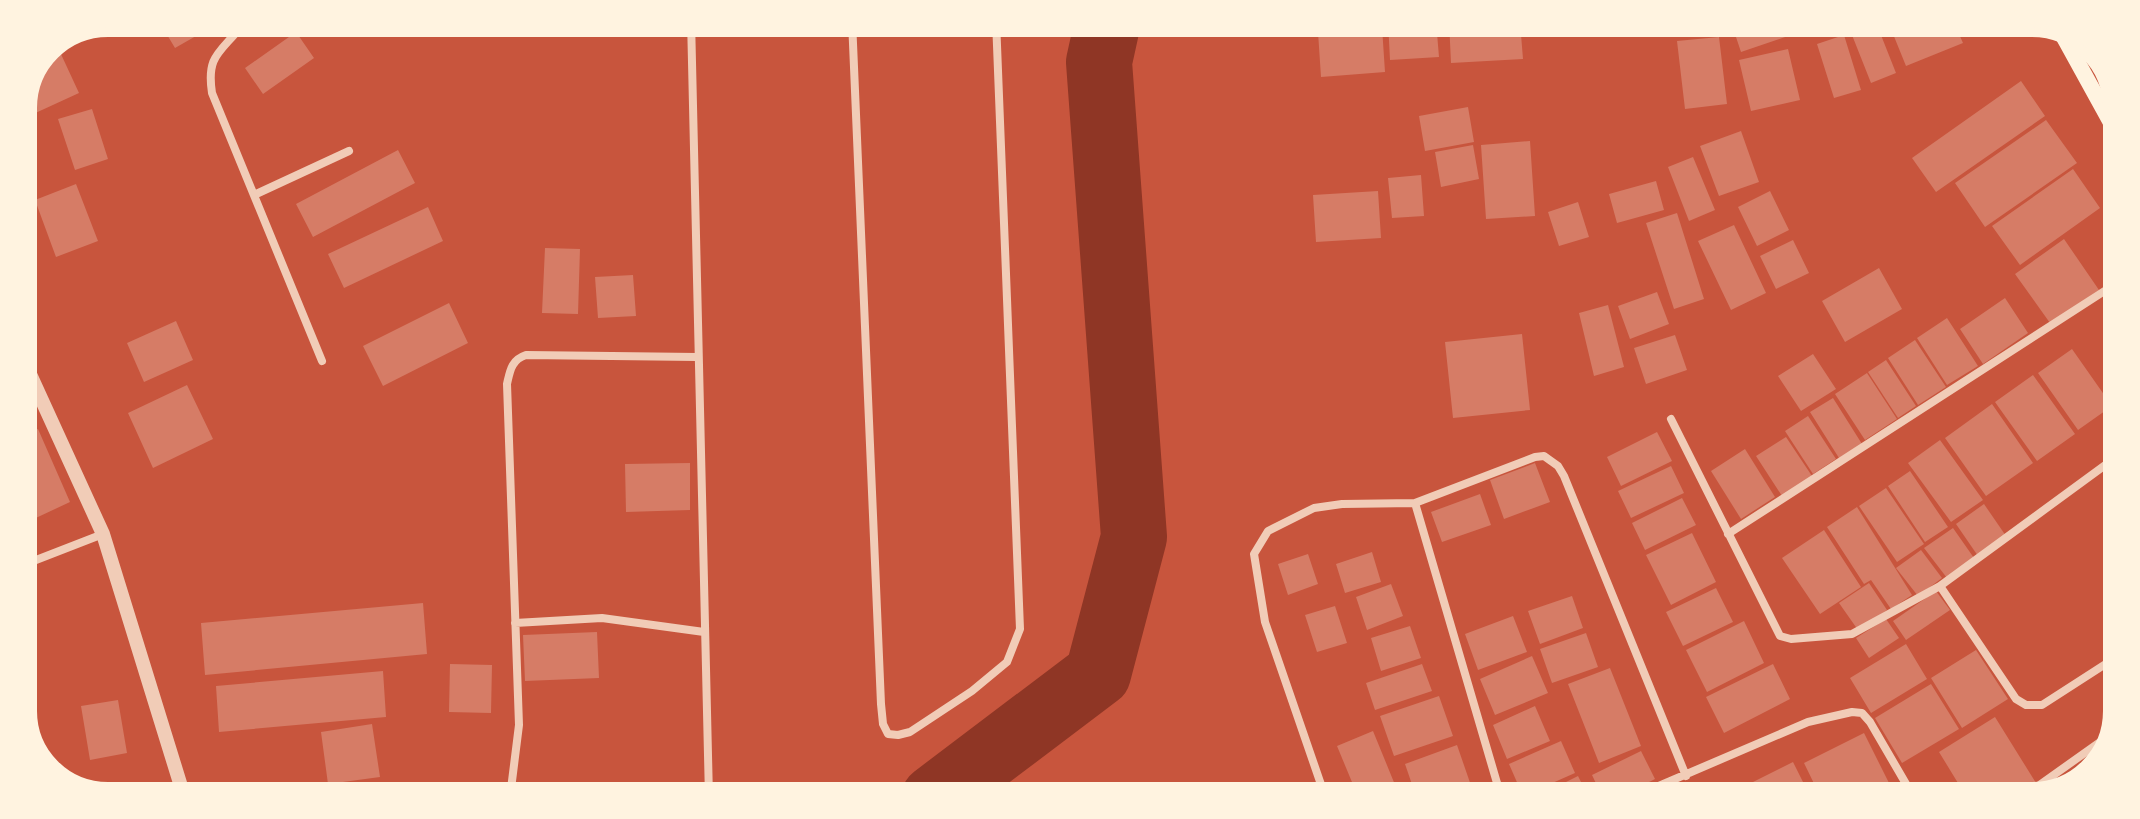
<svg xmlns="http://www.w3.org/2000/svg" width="2140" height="819" viewBox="0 0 2140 819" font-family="'Fira Sans Condensed',sans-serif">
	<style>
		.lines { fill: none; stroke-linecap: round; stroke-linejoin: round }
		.river { stroke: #8f3625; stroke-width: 66 }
		.building { fill: #d67c66 }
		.minor { stroke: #f1ccb7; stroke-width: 8 }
		.tertiary { stroke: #f1ccb7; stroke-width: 14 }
		.secondary { stroke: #fff3e0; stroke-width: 16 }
		.rim { fill: none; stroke: #fff3e0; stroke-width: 10 }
	</style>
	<rect width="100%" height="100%" fill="#c8553d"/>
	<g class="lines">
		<!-- river -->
		<path class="river" d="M934,798l164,-124 36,-137 -35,-475 9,-41"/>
	</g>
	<!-- building -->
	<path class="building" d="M157,18h37l9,14 -28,16z
		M1388,21h48l3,36 -49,3z
		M1449,21l71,1 3,37 -72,4z
		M1759,22h24l5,14 -47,16 -7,-21z
		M1908,23h46l9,20 -57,23 -15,-37z
		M1877,25l19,48 -25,10 -19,-48z
		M1382,27l3,45 -64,5 -3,-45z
		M296,32l18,26 -51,36 -18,-26z
		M1844,35l17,55 -27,8 -17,-54z
		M1719,37l8,67 -42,5 -8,-68z
		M1788,49l12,51 -49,11 -12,-51z
		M60,52l19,41 -61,28v-19l18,-38z
		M2021,81l24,35 -109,76 -24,-34z
		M1468,107l6,35 -49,9 -6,-35z
		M92,109l16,50 -33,11 -17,-51z
		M2046,120l31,43 -92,64 -30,-44z
		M1741,131l18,51 -40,14 -19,-50z
		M1530,141l5,75 -49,3 -5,-74z
		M1473,145l6,34 -38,8 -6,-35z
		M398,150l17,33 -102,54 -17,-33z
		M1693,157l22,53 -26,11 -21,-54z
		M2073,169l27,39 -80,57 -28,-39z
		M1421,175l3,41 -32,2 -4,-40z
		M1656,181l8,29 -47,13 -8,-29z
		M76,184l22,57 -42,16 -21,-57z
		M1378,191l3,47 -65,4 -3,-47z
		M1770,191l19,39 -32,16 -19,-39z
		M1578,202l11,35 -30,9 -11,-34z
		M428,207l15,34 -99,47 -16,-34z
		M1677,213l27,86 -30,10 -28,-86z
		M1734,225l32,68 -35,17 -33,-69z
		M2064,239l35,51 -49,33 -35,-49z
		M1793,240l16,33 -33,16 -16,-33z
		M545,248l35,1 -2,65 -36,-1z
		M1879,268l23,41 -57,33 -23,-41z
		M633,275l3,41 -38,2 -3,-41z
		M1657,292l12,32 -39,15 -12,-33z
		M2005,298l23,35 -45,31 -23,-35z
		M449,303l19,40 -85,43 -20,-40z
		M1608,305l16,62 -30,9 -15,-63z
		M1947,318l31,48 -31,19 -30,-47z
		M176,321l17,39 -49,22 -17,-39z
		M1522,334l8,76 -77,8 -8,-76z
		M1675,335l12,35 -41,14 -12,-36z
		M1915,340l31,47 -28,18 -30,-47z
		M2072,349l40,57 -34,24 -40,-57z
		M1813,354l23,35 -35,22 -23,-35z
		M1886,360l30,46 -18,12 -30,-46z
		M1867,373l30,46 -32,21 -30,-46z
		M2033,375l42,59 -38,27 -42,-59z
		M2120,375v30l-15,-20z
		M187,385l26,54 -60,29 -25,-55z
		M1833,398l29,46 -23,14 -29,-46z
		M1992,404l41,59 -47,33 -41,-58z
		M1808,416l28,43 -23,15 -28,-43z
		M38,429l32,73 -47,22 -5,-11v-75z
		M1657,432l15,29 -51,25 -14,-29z
		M1786,437l26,39 -30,20 -26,-40z
		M1940,440l43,60 -32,22 -43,-59z
		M1745,449l30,48 -34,22 -30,-48z
		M690,463v47l-64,2 -1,-48z
		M1535,463l15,39 -46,17 -14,-39z
		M1671,466l13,27 -53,25 -13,-27z
		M1910,471l38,56 -23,15 -37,-56z
		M1886,488l38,56 -27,18 -38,-56z
		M1480,494l11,31 -49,17 -11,-30z
		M1682,498l14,27 -51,25 -13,-27z
		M1984,504l22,32 -28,20 -22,-32z
		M1857,507l55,88 -21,14 -20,-29 -7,4 -37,-57z
		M1953,528l21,30 -27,20 -23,-30z
		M1824,530l37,57 -41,27 -38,-56z
		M1692,533l24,49 -45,23 -25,-50z
		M1921,550l21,28 -24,18 -22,-28z
		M1372,552l9,30 -36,11 -9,-29z
		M1308,554l10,30 -30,11 -10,-31z
		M1869,583l18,27 -29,20 -19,-27z
		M1391,584l12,32 -36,14 -11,-33z
		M1716,588l17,34 -50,24 -17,-34z
		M1936,591l14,19 -44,30 -13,-19z
		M1572,596l11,32 -43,16 -12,-33z
		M423,603l4,51 -222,21 -4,-52z
		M1335,606l12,37 -30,9 -12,-37z
		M1513,616l14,36 -49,18 -13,-36z
		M1886,619l13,19 -30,20 -13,-20z
		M1744,621l20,42 -57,29 -21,-42z
		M1410,626l11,32 -40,13 -10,-33z
		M597,632l2,46 -74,3 -2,-46z
		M1586,633l12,34 -46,16 -12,-34z
		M1906,644l21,35 -56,34 -21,-35z
		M1976,650l32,49 -46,29 -31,-50z
		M1532,656l16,37 -53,22 -15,-36z
		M450,664l42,1 -1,48 -42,-1z
		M1422,664l10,27 -57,19 -9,-27z
		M1773,664l17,35 -66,34 -18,-36z
		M1610,668l31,78 -42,17 -31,-79z
		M383,671l3,46 -167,15 -3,-46z
		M1931,684l28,45 -57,34 -27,-45z
		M1439,696l14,40 -59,20 -14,-40z
		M118,700l9,53 -37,7 -9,-54z
		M1535,706l15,35 -43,18 -14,-34z
		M1995,717l41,66 -29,18h-38l-30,-49z
		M372,724l8,53 -52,7 -7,-52z
		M1373,731l27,66 -7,2h-34l-22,-53z
		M1864,733l34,68 -76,-1 -18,-37z
		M1561,741l14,32 -52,23 -14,-32z
		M1457,745l19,55 -59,-1 -12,-35z
		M1641,751l14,28 -41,21h-10l-12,-25z
		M1793,762l19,38h-68l-5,-11z
		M1578,776l12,24h-60z
		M591,787v10h-52v-9z
		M1958,789l7,12h-27z"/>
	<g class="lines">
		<!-- minor -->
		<path class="minor" d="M239,18l4,6c-22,29 -37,30 -31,69l110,268
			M691,19l18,779
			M852,20l29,684 2,20 5,10 10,1 12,-3 62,-41 35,-29 13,-33 -24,-609
			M243,24l13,-6
			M254,195l95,-44
			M1671,419l109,217 11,3 61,-5 88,-48 179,-131
			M1415,503l87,297
			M1728,534l392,-253
			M18,567l85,-33
			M1940,586l76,113 10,6h16l76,-49
			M515,623l87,-5 102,14
			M143,796l38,-11
			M510,797l9,-72 -12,-341c3,-13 4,-24 19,-29l171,2
			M1326,799l-61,-177 -11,-68 14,-23 46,-23 28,-4 73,-1 120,-46 9,-1 14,10 6,10 122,300
			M1626,800l182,-78 44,-10 10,1 8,9 46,79
			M2017,801l100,-71"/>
		<!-- tertiary -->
		<path class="tertiary" d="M18,348l85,186 81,262"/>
		<!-- secondary -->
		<path class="secondary" d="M2056,23l65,118"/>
	</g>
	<!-- crop -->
	<path d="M0 0H2140V819H0ZM108 32H2032A76 76 0 0 1 2108 108V711A76 76 0 0 1 2032 787H108A76 76 0 0 1 32 711V108A76 76 0 0 1 108 32Z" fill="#fff3e0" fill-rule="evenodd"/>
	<path class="rim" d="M108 32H2032A76 76 0 0 1 2108 108V711A76 76 0 0 1 2032 787H108A76 76 0 0 1 32 711V108A76 76 0 0 1 108 32Z"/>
</svg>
